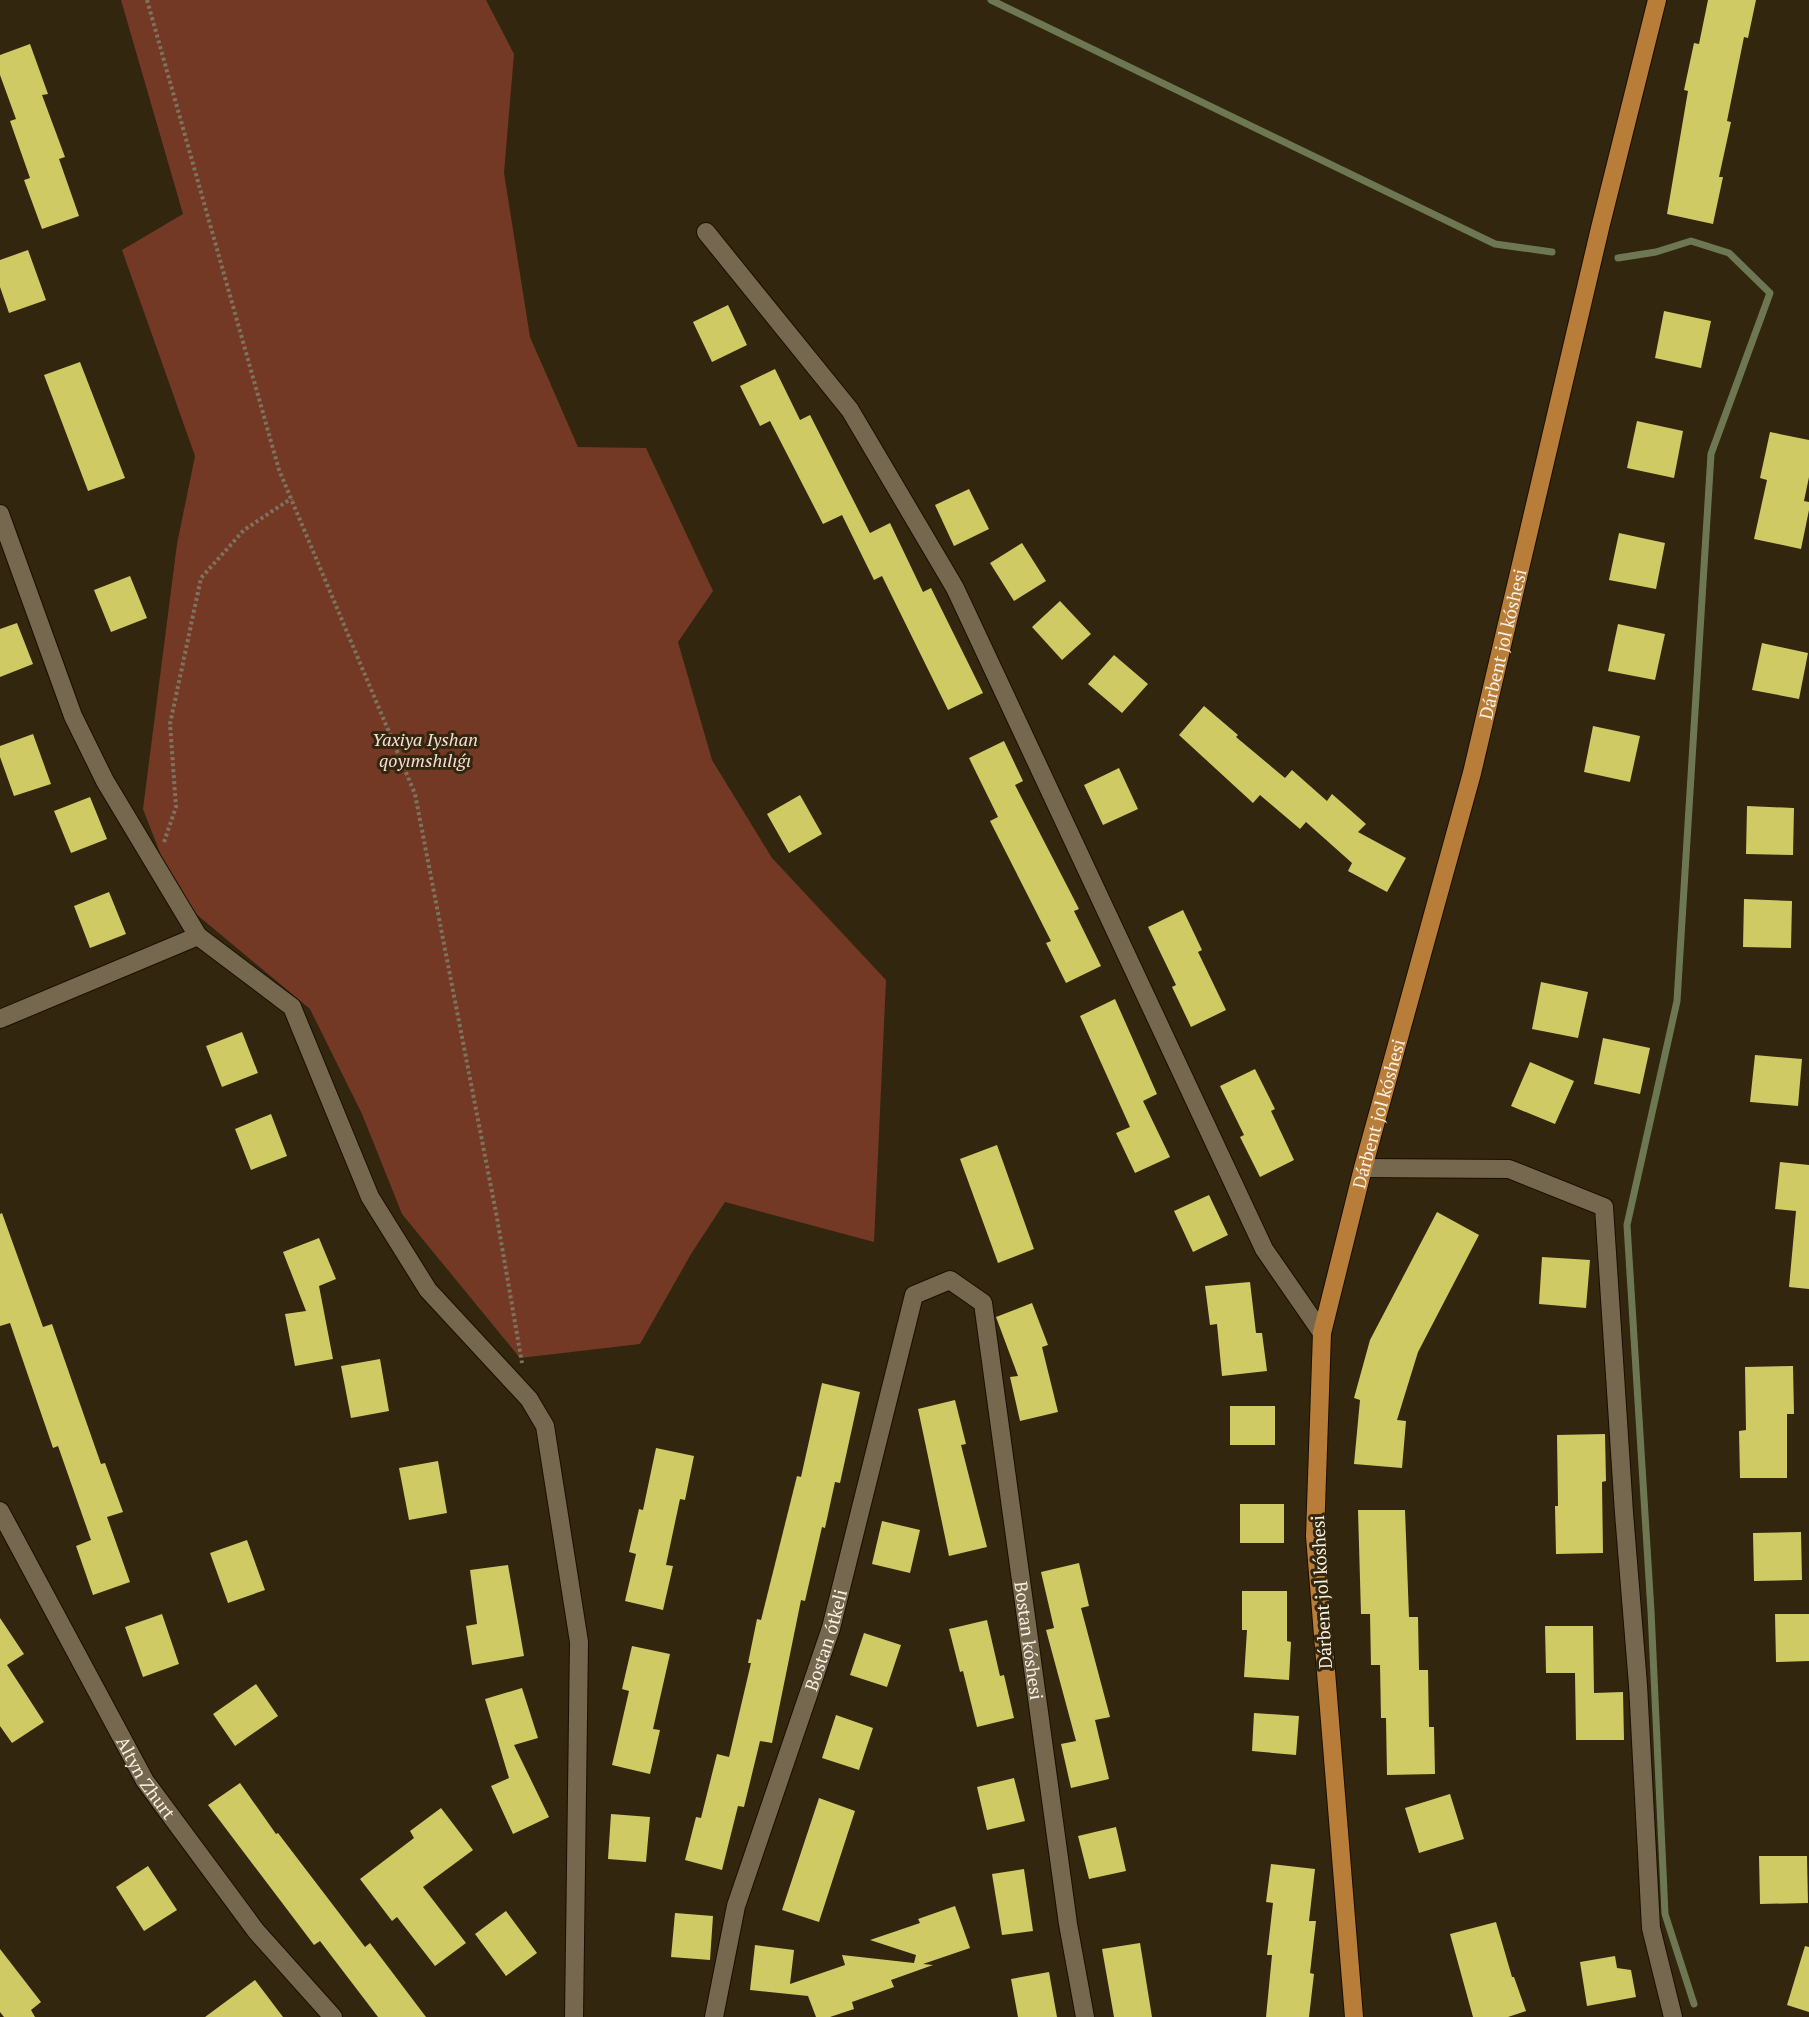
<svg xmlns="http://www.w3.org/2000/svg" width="1809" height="2017" viewBox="0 0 1809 2017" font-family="'PT Serif',serif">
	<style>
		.green { fill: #733925 }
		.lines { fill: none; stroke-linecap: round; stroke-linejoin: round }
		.stream { stroke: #6d7853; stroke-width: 7 }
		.building { fill: #d0ca65 }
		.minor-casing { stroke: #1a0f00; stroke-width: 20 }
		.major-casing { stroke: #1a0f00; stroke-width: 20 }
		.path { stroke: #7d735f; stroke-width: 4; stroke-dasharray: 3 3; stroke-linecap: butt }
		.minor { stroke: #76684e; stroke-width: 18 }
		.major { stroke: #b97d3a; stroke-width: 18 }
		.labels { text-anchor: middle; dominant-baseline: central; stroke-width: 6; stroke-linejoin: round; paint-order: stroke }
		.street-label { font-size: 18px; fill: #f8f0e2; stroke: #32260e }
		.park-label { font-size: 18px; font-style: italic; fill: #f7ded5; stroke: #32260e }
	</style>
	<rect width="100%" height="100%" fill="#32260e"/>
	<!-- green -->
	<path class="green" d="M121,0h365l28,54 -10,119 26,164 48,110 68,1 67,143 -35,51 34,118 60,98 114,122 -12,262 -149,-40 -34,52 -51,90 -120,14 -118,-144 -40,-100 -52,-105 -132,-110 -35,-90 34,-265 18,-88 -73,-206 61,-36z"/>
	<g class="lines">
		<!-- stream -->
		<path class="stream" d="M991,0l504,244 57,8
			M1618,258l38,-6 35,-11 38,12 41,40 -59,161 -34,547 -50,224 24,386 14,303 29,90"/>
	</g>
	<!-- building -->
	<path class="building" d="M1708,0h48l-8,38 -4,-1 -17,84 4,1 -12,55h4l-10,47 -46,-10 21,-123 -4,-1 10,-47 5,1z
		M30,44l18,50 -6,1 23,62 -6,2 20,57 -37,13 -18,-49 6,-2 -20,-57 6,-2 -16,-44v-20z
		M28,250l18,50 -37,13 -9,-26v-27z
		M728,305l19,40 -35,17 -19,-40z
		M1664,311l47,10 -10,47 -46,-10z
		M80,362l45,116 -37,13 -44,-116z
		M775,369l25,51 10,-5 60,118 20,-10 33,69 8,-4 52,105 -35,17 -66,-134 -8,4 -32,-65 -19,9 -53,-103 -10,5 -20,-40z
		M1637,421l46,10 -9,47 -47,-10z
		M1770,432l39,8v37l-5,24 5,1v8l-8,39 -47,-10 13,-59 -7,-2z
		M969,489l20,40 -35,17 -19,-41z
		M1619,533l46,10 -9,46 -47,-9z
		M1022,543l24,38 -32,20 -24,-38z
		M130,576l17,42 -36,14 -17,-42z
		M1060,601l31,33 -29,26 -30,-33z
		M17,623l16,41 -33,13v-48z
		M1618,624l47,10 -10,46 -47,-9z
		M1762,643l46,10 -9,46 -47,-9z
		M1114,655l34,29 -26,29 -34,-29z
		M1204,706l34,29 -2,2 49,41 7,-8 35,31 5,-7 34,30 -8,8 48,26 -19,34 -39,-21 4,-8 -46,-41 -6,7 -40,-34 -7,8 -74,-68z
		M1593,726l47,10 -10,46 -46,-10z
		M33,734l18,50 -37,12 -14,-39v-11z
		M1004,741l19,40 -8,4 64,124 -5,2 27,55 -35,17 -20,-40 5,-2 -61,-120 8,-4 -29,-59z
		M1119,768l19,41 -35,16 -19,-40z
		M800,795l22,39 -33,19 -22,-39z
		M90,797l17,42 -36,14 -17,-42z
		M1747,806l47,2 -1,47 -47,-1z
		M109,892l17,42 -36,14 -16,-42z
		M1744,899l48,2 -1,47 -48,-1z
		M1183,910l19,40 -4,2 28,58 -35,17 -19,-40 4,-2 -28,-58z
		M1541,982l47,10 -10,46 -46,-9z
		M1115,999l42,95 -14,7 27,56 -35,16 -19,-40 14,-6 -50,-111z
		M242,1032l16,41 -36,14 -16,-41z
		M1603,1038l47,10 -10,46 -46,-10z
		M1755,1055l47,4 -4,47 -48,-4z
		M1530,1062l44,19 -19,43 -44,-18z
		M1255,1069l20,40 -4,2 23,49 -34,17 -20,-40 4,-2 -24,-49z
		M271,1114l16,42 -36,14 -16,-41z
		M997,1145l37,104 -36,14 -38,-104z
		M1780,1162l29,3v124l-20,-2 7,-76 -21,-2z
		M1209,1195l19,40 -35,17 -19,-41z
		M1437,1212l42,23 -61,117 -21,68 9,1 -4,47 -48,-4 6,-64 -6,-2 16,-58z
		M2,1213l41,114 9,-3 49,140 4,-1 18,49 -16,5 23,65 -37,13 -17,-49 15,-6 -33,-94 -5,2 -43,-125 -10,3v-112z
		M319,1238l17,41 -17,7 14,73 -38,7 -10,-52 21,-3 -23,-59z
		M1542,1257l48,3 -4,48 -47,-4z
		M1250,1282l6,51h6l5,38 -45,5 -5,-52 -7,1 -5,-39z
		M1032,1303l16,42 -6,2 16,65 -38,9 -10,-44 8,-1 -22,-59z
		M380,1359l9,52 -38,7 -10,-52z
		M1793,1366l1,48h-7v64h-47l-1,-47 7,-1 -1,-63z
		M822,1383l38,9 -20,91 -5,-1 -10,46 -3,-1 -17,74 -4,-1 -29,143 -12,-2 -16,66 -6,-1 -16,64 -37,-10 11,-43 5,1 16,-64 12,3 22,-94h-3l9,-44 4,1 36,-144 4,1z
		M955,1400l11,44 -5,1 26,102 -38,9 -31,-147z
		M1230,1406h45v39h-45z
		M1605,1434l1,47 -4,1 1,71 -47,1 -1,-48h3l-1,-71z
		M656,1448l38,8 -9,44 -5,-1 -14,66 7,1 -10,44 -38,-9 11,-47 -7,-2 10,-43 4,1z
		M438,1461l9,52 -38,7 -10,-52z
		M1240,1504h44v39h-44z
		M1358,1510h47l4,107h9l1,53h9l1,57h5l1,47 -48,1 -1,-57h-5l-1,-53h-9l-1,-51h-9z
		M882,1521l38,9 -10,43 -38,-9z
		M1801,1532l1,48 -48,1 -1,-48z
		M247,1540l18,50 -37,13 -18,-50z
		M1079,1563l10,43 -8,2 29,109 -15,3 14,59 -38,9 -10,-44 15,-3 -30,-111 8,-2 -13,-56z
		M508,1565l16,91 -52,9 -6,-39 11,-2 -7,-54z
		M1242,1591h45v50l4,1 -2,38 -45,-3 3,-47h-5z
		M162,1614l17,50 -36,13 -18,-50z
		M1775,1614h34v47l-33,1z
		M0,1618l24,36 -17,11 37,57 -32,21 -12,-17z
		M987,1620l13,56 4,-1 10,43 -37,9 -14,-56 -3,1 -11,-43z
		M1545,1626h48l1,67 29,-1 1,48h-48l-1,-67h-29z
		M864,1633l37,12 -14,42 -37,-12z
		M632,1646l38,8 -17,75 7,1 -10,44 -38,-9 17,-74 -7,-2z
		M256,1684l22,32 -43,30 -22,-32z
		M522,1688l16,50 -24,7 35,72 -36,17 -22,-48 18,-8 -24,-79z
		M1254,1713l45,3 -3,39 -44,-4z
		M836,1715l37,13 -14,42 -37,-12z
		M1014,1778l11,43 -38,9 -10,-43z
		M240,1783l36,51 2,-1 87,114 5,-4 56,74h-48l-58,-76 -6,4 -106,-140z
		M1450,1794l14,45 -45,14 -14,-45z
		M819,1798l36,13 -36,111 -37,-12z
		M441,1808l32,42 -50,37 43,56 -31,23 -38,-49 -5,4 -32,-42 54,-41 -4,-7z
		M611,1814l39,3 -4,45 -38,-3z
		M1116,1827l10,44 -37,8 -11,-43z
		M1759,1856h48l1,47 -48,1z
		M1271,1864l44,5 -6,52h7l-6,52 4,1 -5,43h-43l6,-62h-5l6,-52 -7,-1z
		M148,1866l29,44 -33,21 -28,-44z
		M1024,1869l9,62 -31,4 -10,-61z
		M955,1906l15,42 -47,16 10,1 -42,15 3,7 -42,15 2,7 -24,8h-14l-8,-21 -58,-6 5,-45 39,5 -4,34 55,-19 -3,-10 72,8 2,-8 -46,-15 50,-17 -2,-4z
		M506,1911l31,42 -31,23 -31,-42z
		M675,1913l38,3 -3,44 -39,-3z
		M1496,1922l16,55h2l12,34 -18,6h-35l-23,-83z
		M1140,1943l12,74h-38l-12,-68z
		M1805,1946l4,1v65l-22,-7z
		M0,1949l41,53 -10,8 4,7h-31l-4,-5z
		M1615,1956l2,12 14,2 5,27 -49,9 -7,-44z
		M1049,1972l8,45h-39l-7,-38z
		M255,1980l28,37h-78z"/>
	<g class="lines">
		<!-- minor casing -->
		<g class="minor-casing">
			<g id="minor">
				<path d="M706,232l144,178 105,178 309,661 58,84"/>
				<path d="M0,514l73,202 32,65 93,155 94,71 78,190 58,93 101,109 16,27 34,216 -5,375"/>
				<path d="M0,1019l198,-83"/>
				<path d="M1363,1168l146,1 95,38 20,306 14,172 13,243 22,89"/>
				<path id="s1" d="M0,1511l145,270 111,150 77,86"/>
				<path id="s2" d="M714,2017l22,-111 95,-278 83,-333 36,-15 33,23 85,621 17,93"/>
			</g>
		</g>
		<!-- major casing -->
		<g class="major-casing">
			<g id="major">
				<path id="s3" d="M1354,2017l-39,-481 7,-203 41,-165 109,-395 128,-545 57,-228"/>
			</g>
		</g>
		<!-- path -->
		<path class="path" d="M147,0l132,470 136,324 82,424 25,145
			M164,842l12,-35 -6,-83 31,-146 43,-48 48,-32"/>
		<!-- minor -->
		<use href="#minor" class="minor"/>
		<!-- major -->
		<use href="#major" class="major"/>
	</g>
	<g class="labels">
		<!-- street labels -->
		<g class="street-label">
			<text stroke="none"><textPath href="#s3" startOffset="1398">Dárbent jol kóshesi</textPath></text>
			<text stroke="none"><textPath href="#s3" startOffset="912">Dárbent jol kóshesi</textPath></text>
			<text transform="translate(1321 1592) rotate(-93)">Dárbent jol kóshesi</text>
			<text stroke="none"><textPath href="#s2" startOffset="394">Bostan ótkeli</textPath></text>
			<text stroke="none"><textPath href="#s2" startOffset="1170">Bostan kóshesi</textPath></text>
			<text stroke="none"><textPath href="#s1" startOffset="304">Altyn Zhurt</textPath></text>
		</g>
		<!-- park labels -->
		<g class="park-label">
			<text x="425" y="739">Yaxiya Iyshan<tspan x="425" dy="21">qoyımshılıǵı</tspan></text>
		</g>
	</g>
</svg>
